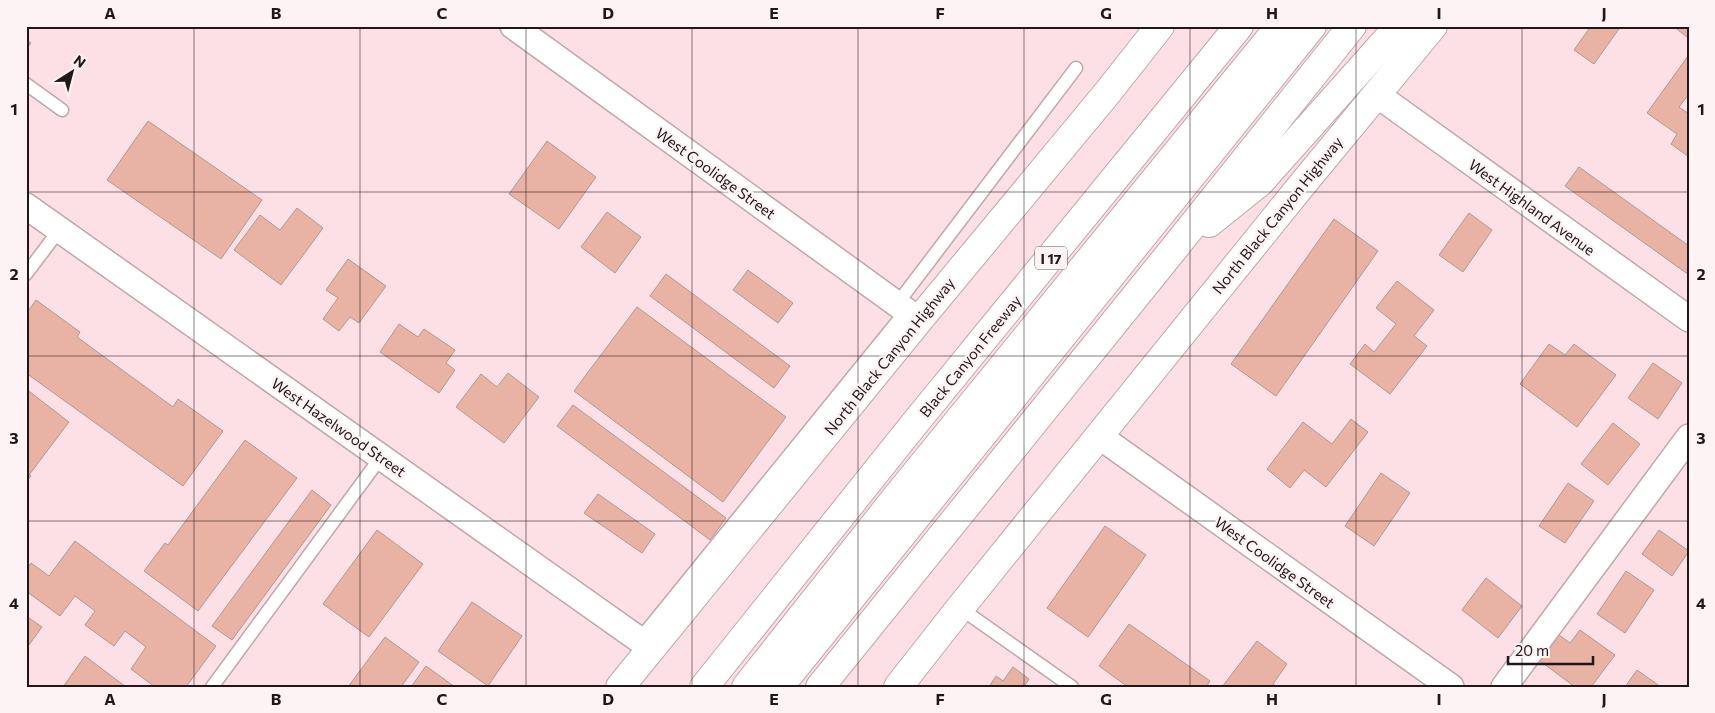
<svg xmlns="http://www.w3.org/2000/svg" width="1715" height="713" viewBox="0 0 1715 713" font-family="Commissioner,sans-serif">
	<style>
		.building { fill: #e8b2a4; stroke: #b19892 }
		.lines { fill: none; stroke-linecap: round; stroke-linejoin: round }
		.lane-casing { stroke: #c0a6ab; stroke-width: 15 }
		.street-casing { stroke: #c0a6ab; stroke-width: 28 }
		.secondary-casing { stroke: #c0a6ab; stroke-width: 30 }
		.highway-casing { stroke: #c0a6ab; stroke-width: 30 }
		.lane { stroke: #fff; stroke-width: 12 }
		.street { stroke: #fff; stroke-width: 25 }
		.secondary { stroke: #fff; stroke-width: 28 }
		.highway { stroke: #fff; stroke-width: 28 }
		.grid { fill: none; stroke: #211719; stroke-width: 1; stroke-opacity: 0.55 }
		.labels { text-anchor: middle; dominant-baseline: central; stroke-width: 5; stroke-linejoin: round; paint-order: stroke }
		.shield { fill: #fdf2f4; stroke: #63595b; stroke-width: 1 }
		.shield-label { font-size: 14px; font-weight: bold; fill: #211719 }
		.street-label { font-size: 15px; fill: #211719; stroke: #fdf2f4 }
		.neatline { fill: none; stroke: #211719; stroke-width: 2 }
		.grid-label { font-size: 16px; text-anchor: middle; font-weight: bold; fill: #211719 }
	</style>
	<rect width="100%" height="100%" fill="#fce0e5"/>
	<!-- building -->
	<path class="building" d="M1591,26h30l-27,38 -20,-14z
		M1673,26h16v9l-2,2z
		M26,40l5,3 -5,7z
		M1688,56l1,38 -10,13 10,7v43l-18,-13 6,-10 -30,-21z
		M148,121l114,79 -41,59 -114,-79z
		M547,141l49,36 -37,52 -50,-35z
		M1579,167l110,79v29l-124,-89z
		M297,208l26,20 -42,57 -47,-35 26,-35 20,15z
		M607,212l34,25 -26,36 -34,-26z
		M1469,213l23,17 -29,42 -24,-17z
		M1334,219l44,32 -102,145 -45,-32z
		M348,259l38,27 -27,37 -9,-6 -11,14 -16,-12 15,-21 -12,-8z
		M748,270l45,33 -15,20 -45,-33z
		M666,274l124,92 -16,22 -124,-92z
		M1397,281l37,29 -20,26 13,10 -37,48 -40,-30 15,-20 9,8 22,-28 -20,-16z
		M36,300l44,32 -3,5 96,70 5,-8 45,32 -40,55 -157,-113v-59z
		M637,307l149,110 -63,85 -149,-111z
		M399,324l19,13 6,-8 31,21 -9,13 9,7 -16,23 -59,-41z
		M1549,344l16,11 9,-11 42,31 -39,52 -57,-43z
		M1653,363l29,20 -24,36 -30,-21z
		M508,373l31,24 -35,46 -48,-36 25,-33 16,13z
		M26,389l43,33 -40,53 2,1 -5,6z
		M573,405l153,113 -16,22 -153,-114z
		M1351,419l17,13 -42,55 -22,-17 -14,18 -23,-19 36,-47 29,22z
		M1613,423l27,21 -32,41 -27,-21z
		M245,440l52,38 -99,133 -54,-40 21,-28 3,2z
		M1381,473l29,20 -36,53 -29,-20z
		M1568,483l26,18 -29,42 -26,-17z
		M312,490l19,15 -99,135 -20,-14z
		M598,494l57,40 -13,19 -58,-40z
		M1105,526l41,29 -58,82 -41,-29z
		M377,530l46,34 -54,73 -46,-33z
		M1659,530l30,21 -17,25 -30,-22z
		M75,541l141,105 -30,41h-31l-24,-18 15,-22 -21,-16 -11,15 -29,-21 10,-14 -20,-15 -15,20 -34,-25v-21l5,-7 18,13z
		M1626,571l28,19 -29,43 -28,-19z
		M1486,578l36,28 -24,32 -36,-28z
		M472,602l50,34 -34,50 -50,-35z
		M26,616l16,11 -16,22z
		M1129,624l81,57 -4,6h-78l-29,-21z
		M1580,630l35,25 -24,32h-16l-35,-26 19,-26 11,8z
		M385,637l34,25 -18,25h-53z
		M1257,641l30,23 -14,20 4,3h-55z
		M85,656l41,31h-63z
		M426,666l29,21h-44z
		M1013,667l16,12 -5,8h-35l7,-11 7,5z
		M1637,670l24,17h-36z"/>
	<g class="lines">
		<!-- lane casing -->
		<g class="lane-casing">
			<path id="lane" d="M26,84l36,26
				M26,274l34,-45
				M897,304l179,-236
				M960,608l112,79
				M640,639l266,-328
				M212,687l169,-230"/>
		</g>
		<!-- street casing -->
		<g class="street-casing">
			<path id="street" d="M513,26l406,294
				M1376,94l313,225
				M26,206l625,442
				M1099,436l352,251
				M1504,687l185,-250"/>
		</g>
		<!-- secondary casing -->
		<g class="secondary-casing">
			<path id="secondary" d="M620,687l299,-367 189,-228 52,-66
				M898,687l62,-79 341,-422 132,-160"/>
		</g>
		<!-- highway casing -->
		<g class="highway-casing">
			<path id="highway" d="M1209,223l51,-41 139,-156
				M704,687l211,-264 324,-397
				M746,687l152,-192 382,-469
				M779,687l533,-661
				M820,687l352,-436 180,-225"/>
		</g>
		<!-- lane -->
		<use href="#lane" class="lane"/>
		<!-- street -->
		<use href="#street" class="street"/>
		<!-- secondary -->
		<use href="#secondary" class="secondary"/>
		<!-- highway -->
		<use href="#highway" class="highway"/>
	</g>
	<!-- grid -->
	<path class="grid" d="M194,26v661M360,26v661M526,26v661M692,26v661M858,26v661M1024,26v661M1190,26v661M1356,26v661M1522,26v661M26,192h1663M26,356h1663M26,521h1663"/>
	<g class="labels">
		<!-- shield labels -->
		<rect class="shield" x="1035" y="246.5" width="32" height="23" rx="4"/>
		<g class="shield-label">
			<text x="1051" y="258">I 17</text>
		</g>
		<!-- street labels -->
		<g class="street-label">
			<text transform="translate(716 173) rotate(36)">West Coolidge Street</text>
			<text transform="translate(1532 207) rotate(36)">West Highland Avenue</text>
			<text transform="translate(1277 215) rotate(-51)">North Black Canyon Highway</text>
			<text transform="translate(889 356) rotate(-51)">North Black Canyon Highway</text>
			<text transform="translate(970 356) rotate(-51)">Black Canyon Freeway</text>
			<text transform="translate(339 427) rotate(35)">West Hazelwood Street</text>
			<text transform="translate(1275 562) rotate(36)">West Coolidge Street</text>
		</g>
	</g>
	<!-- border -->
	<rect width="1715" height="713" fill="none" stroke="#fdf2f4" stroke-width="55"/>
	<!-- north arrow -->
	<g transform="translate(72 72) rotate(36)" stroke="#fdf2f4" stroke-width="4" paint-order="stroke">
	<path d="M0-4L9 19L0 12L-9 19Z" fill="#211719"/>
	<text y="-8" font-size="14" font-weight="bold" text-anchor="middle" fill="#211719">N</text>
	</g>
	<!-- scale -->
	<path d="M1508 656v8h85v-8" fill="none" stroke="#211719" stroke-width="2.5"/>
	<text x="1515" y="656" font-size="15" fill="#211719" stroke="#fdf2f4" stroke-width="4" paint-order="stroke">20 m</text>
	<rect x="28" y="28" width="1660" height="658" class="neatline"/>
	<g class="grid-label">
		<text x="110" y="19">A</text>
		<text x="276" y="19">B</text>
		<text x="442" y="19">C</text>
		<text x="608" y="19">D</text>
		<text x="774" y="19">E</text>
		<text x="940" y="19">F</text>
		<text x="1106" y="19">G</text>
		<text x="1272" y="19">H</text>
		<text x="1439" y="19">I</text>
		<text x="1604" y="19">J</text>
		<text x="14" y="115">1</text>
		<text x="1701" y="115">1</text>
		<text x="14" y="280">2</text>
		<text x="1701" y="280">2</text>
		<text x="14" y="444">3</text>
		<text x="1701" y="444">3</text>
		<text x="14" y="609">4</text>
		<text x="1701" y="609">4</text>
		<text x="110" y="705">A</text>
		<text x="276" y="705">B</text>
		<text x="442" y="705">C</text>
		<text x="608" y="705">D</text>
		<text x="774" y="705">E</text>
		<text x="940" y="705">F</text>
		<text x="1106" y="705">G</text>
		<text x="1272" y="705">H</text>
		<text x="1439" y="705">I</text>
		<text x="1604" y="705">J</text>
	</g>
</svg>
